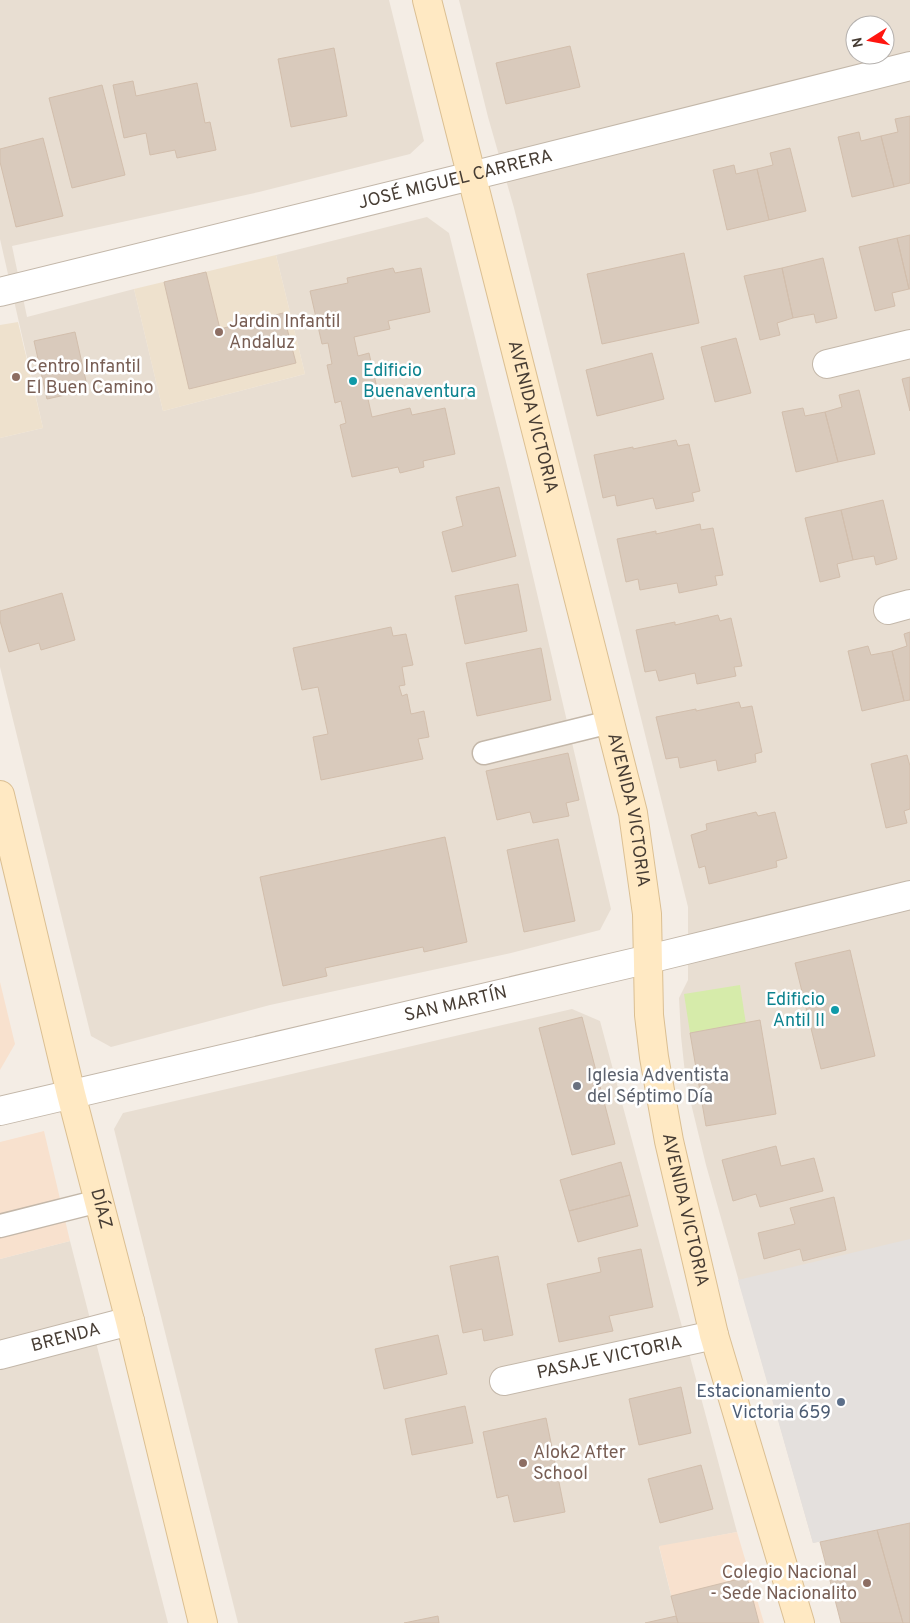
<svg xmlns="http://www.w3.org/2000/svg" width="910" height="1623" viewBox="0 0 910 1623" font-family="Overpass,sans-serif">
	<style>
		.residential { fill: #e8ded2; fill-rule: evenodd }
		.commercial { fill: #f8e1ce }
		.education { fill: #eee1cd }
		.green { fill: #d6ebaa }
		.parking { fill: #e4e0dd }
		.building { fill: #d9cabc; stroke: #d2beac }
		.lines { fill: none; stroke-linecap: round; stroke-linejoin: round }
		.lane-casing { stroke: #c3b7a9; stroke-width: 25 }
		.street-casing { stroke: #c3b7a9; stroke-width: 30 }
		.secondary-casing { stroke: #dbbf92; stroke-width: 30 }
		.lane { stroke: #fff; stroke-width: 22 }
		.street { stroke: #fff; stroke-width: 28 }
		.secondary { stroke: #ffe9c3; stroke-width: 28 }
		.education-dot { fill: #8d6e63; stroke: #fff; stroke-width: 2 }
		.culture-dot { fill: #0f9aa8; stroke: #fff; stroke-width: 2 }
		.worship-dot { fill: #6b7280; stroke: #fff; stroke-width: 2 }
		.service-dot { fill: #5c6f8a; stroke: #fff; stroke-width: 2 }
		.labels { text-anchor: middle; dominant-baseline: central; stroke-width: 5; stroke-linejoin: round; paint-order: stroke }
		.street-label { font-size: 18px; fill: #473d34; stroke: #fff }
		.education-label { font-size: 18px; fill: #785e54; stroke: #fff; text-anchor: start }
		.culture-label { font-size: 18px; fill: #0d838f; stroke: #fff; text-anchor: start }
		.worship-label { font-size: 18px; fill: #5b616d; stroke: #fff; text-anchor: start }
		.service-label { font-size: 18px; fill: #4e5e75; stroke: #fff; text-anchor: end }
	</style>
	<rect width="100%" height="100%" fill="#f4ede5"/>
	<!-- residential -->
	<path class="residential" d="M0,0h389l35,141 -14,13 -151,38 -247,54 15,71 107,-28 29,122 142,-37 -29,-119 151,-38 22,16 60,241 102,435 -11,21 -89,23 -241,52 -159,42 -20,-11 -91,-369v-229l43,-10 -43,-189z
		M459,0h451v1523l-97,20 -107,-378 -20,-82 -5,-47 -2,-38 9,-18v-73l-174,-699 -26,-91zM855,25h30v30h-30z
		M572,1009l28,12 137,511 -78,15 19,76h-239l-1,-6 -34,6h-166l-124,-494 9,-16z
		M70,1241l98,382h-168v-364z"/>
	<!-- commercial -->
	<path class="commercial" d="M0,982l15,62 -15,26z
		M44,1131l26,110 -70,18v-117z
		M737,1532l27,91h-86l-19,-77z"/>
	<!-- education -->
	<path class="education" d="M276,255l29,119 -142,37 -29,-122z
		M18,322l25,106 -43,10v-113z"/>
	<!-- green -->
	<path class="green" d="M740,985l6,39 -56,9 -6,-39z"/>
	<!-- parking -->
	<path class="parking" d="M910,1239v284l-97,20 -75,-263z"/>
	<!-- building -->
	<path class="building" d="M570,46l10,41 -74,17 -10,-41z
		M334,48l13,68 -56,11 -13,-68z
		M133,81l3,15 61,-13 8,40 5,-1 6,28 -39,8 -2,-8 -25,5 -4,-22 -22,5 -11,-53z
		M102,85l23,90 -53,13 -23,-90z
		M910,116v67l-16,4 -13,-51 17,-4 -3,-13z
		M859,132l2,9 20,-5 13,51 -42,10 -14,-60z
		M43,138l20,78 -47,11 -16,-65v-13z
		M790,148l16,63 -37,9 -12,-51 16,-4 -3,-12z
		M734,165l2,9 21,-5 12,51 -42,10 -14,-60z
		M910,235v54h-1l-12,-51z
		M897,238l12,51 -17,4 3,13 -20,5 -16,-64z
		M684,253l15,70 -97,21 -15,-70z
		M823,258l14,60 -21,5 -2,-9 -21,4 -11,-50z
		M393,268l2,5 26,-5 9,44 -42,9 2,8 -36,8 4,19 11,-3 10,44 -11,2 4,18 38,-9 2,7 33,-7 10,46 -32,7 1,6 -24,6 -2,-6 -46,10 -12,-52 6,-2 -5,-22 -6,2 -8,-38 5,-1 -4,-21 -6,1 -12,-53 38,-8 -1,-5z
		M782,268l11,50 -16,5 3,12 -20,5 -16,-64z
		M206,272l14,57 63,-16 13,50 -107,26 -25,-107z
		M75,332l13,58 -41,9 -13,-58z
		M736,338l15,55 -36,9 -14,-55z
		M652,353l12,46 -67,17 -11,-46z
		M910,377v34l-8,-32z
		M859,390l16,64 -37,8 -13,-50 17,-5 -3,-12z
		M803,408l2,8 20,-4 13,50 -42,10 -14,-60z
		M676,440l2,6 11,-2 11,47 -8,2 2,8 -38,8 -3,-11 -36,8 -2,-11 -12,3 -9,-43 39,-8v2z
		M499,487l17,69 -64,16 -10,-40 21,-6 -7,-29z
		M883,500l14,59 -21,6 -2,-9 -21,4 -12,-50z
		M841,510l12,50 -16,4 3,13 -20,5 -15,-64z
		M700,524l1,6 12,-2 10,47 -8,1 2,9 -38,8 -2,-10 -37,7 -2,-11 -12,3 -9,-43 39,-8v3z
		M518,584l9,47 -62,13 -10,-48z
		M62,593l13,47 -34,10 -2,-7 -30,9 -9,-31v-10z
		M718,615l2,6 11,-3 11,48 -8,1 2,9 -39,8 -2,-11 -36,8 -3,-11 -11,2 -9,-42 39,-8v3z
		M391,627l2,9 13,-2 7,31 -11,2 3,18 -6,1 3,10 5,-2 4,20 13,-3 5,26 -11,2 5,20 -102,21 -8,-43 15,-3 -10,-47 -16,3 -9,-42z
		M910,632v68l-6,1 -12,-50 15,-5 -3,-12z
		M868,646l3,9 21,-4 12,50 -42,10 -14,-60z
		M541,648l10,52 -74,16 -11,-53z
		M739,702l2,6 11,-2 10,46 -7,2 1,8 -38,9 -2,-11 -36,8 -2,-11 -12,2 -10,-42 40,-8v2z
		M568,753l11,47 -13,3 3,13 -36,7 -3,-11 -33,8 -11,-49z
		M907,755l3,11v43l-6,2 3,12 -21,5 -15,-64z
		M756,812l2,4 17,-4 12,46 -11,3 1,6 -68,17 -4,-18 -6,2 -8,-33 16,-5 -1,-6z
		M445,837l22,105 -43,10 -1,-5 -98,21 2,8 -44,10 -23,-109z
		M558,839l17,82 -51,11 -17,-82z
		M850,950l25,106 -54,13 -26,-106z
		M582,1017l33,127 -43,11 -33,-127z
		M760,1020l16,94 -70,12 -16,-93z
		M776,1146l5,20 33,-8 9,33 -63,16 -4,-13 -23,7 -11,-41z
		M621,1162l9,33 -61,16 -9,-31z
		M630,1195l8,31 -60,16 -9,-31z
		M834,1197l12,53 -43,11 -3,-12 -36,10 -6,-26 37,-9 -5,-16z
		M641,1249l12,58 -44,9 4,15 -54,11 -12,-58 54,-12 -3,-14z
		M498,1256l15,79 -29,6 -2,-12 -19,4 -13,-67z
		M438,1335l9,39 -63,15 -9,-40z
		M681,1387l10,46 -52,12 -10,-46z
		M465,1406l8,37 -61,12 -7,-36z
		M546,1418l19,94 -51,10 -6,-27 -11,3 -14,-66z
		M701,1465l12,44 -53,14 -12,-44z
		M910,1523v100h-7l-26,-93z
		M877,1530l26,93h-62l-21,-81z
		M747,1577l12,46h-81l-7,-27z
		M438,1616l1,7h-35z
		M676,1616l2,7h-33z"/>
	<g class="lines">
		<!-- lane casing -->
		<g class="lane-casing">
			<path id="lane" d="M484,753l126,-31
				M0,1226l99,-25"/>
		</g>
		<!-- street casing -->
		<g class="street-casing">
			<g id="street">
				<path id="s1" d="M0,292l471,-116 439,-110"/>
				<path d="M827,364l83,-20"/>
				<path d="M888,610l22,-6"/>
				<path id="s2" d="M0,1111l649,-152 261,-64"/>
				<path id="s3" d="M0,1355l130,-34"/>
				<path id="s4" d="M504,1381l210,-46"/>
			</g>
		</g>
		<!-- secondary casing -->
		<g class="secondary-casing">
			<g id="secondary">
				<path id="s5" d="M427,0l206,813 14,101 2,101 5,42 15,84 45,194 86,288"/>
				<path id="s6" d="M0,795l71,299 59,227 73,302"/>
			</g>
		</g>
		<!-- lane -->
		<use href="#lane" class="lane"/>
		<!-- street -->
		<use href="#street" class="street"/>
		<!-- secondary -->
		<use href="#secondary" class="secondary"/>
	</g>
	<!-- markers -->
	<g class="education-dot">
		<circle cx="219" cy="332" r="5"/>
		<circle cx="16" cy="377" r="5"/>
		<circle cx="523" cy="1463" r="5"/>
		<circle cx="867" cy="1583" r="5"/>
	</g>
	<g class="culture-dot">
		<circle cx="353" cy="381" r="5"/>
		<circle cx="835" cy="1010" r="5"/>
	</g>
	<circle class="worship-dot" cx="577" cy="1086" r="5"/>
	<circle class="service-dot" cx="841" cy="1402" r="5"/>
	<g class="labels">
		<!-- street labels -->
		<g class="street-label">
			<text stroke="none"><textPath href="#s1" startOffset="469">JOSÉ MIGUEL CARRERA</textPath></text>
			<text stroke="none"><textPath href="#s5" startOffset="430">AVENIDA VICTORIA</textPath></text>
			<text stroke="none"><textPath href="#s5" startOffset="835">AVENIDA VICTORIA</textPath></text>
			<text stroke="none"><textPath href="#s2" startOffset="468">SAN MARTÍN</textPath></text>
			<text stroke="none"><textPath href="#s6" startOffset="426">DÍAZ</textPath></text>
			<text stroke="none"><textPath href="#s5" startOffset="1240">AVENIDA VICTORIA</textPath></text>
			<text stroke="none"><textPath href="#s3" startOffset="68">BRENDA</textPath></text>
			<text stroke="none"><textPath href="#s4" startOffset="108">PASAJE VICTORIA</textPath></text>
		</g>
		<!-- education labels -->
		<g class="education-label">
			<text x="229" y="322">Jardin Infantil<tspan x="229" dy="21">Andaluz</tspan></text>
			<text x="26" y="367">Centro Infantil<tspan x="26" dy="21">El Buen Camino</tspan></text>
			<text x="533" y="1453">Alok2 After<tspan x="533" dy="21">School</tspan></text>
			<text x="857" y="1573" text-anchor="end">Colegio Nacional<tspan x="857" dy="21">- Sede Nacionalito</tspan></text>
		</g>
		<!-- culture labels -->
		<g class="culture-label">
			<text x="363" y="371">Edificio<tspan x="363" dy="21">Buenaventura</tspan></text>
			<text x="825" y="1000" text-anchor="end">Edificio<tspan x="825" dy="21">Antil II</tspan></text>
		</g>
		<!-- worship labels -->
		<g class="worship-label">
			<text x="587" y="1076">Iglesia Adventista<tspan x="587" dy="21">del Séptimo Día</tspan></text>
		</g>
		<!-- service labels -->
		<g class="service-label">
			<text x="831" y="1392">Estacionamiento<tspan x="831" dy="21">Victoria 659</tspan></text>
		</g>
	</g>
	<!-- north arrow -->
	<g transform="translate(870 40) rotate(259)"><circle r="24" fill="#ffffff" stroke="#b5b1ae"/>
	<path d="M0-4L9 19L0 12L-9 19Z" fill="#ff1610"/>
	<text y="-8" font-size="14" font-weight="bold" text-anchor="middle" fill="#473d34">N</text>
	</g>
</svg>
